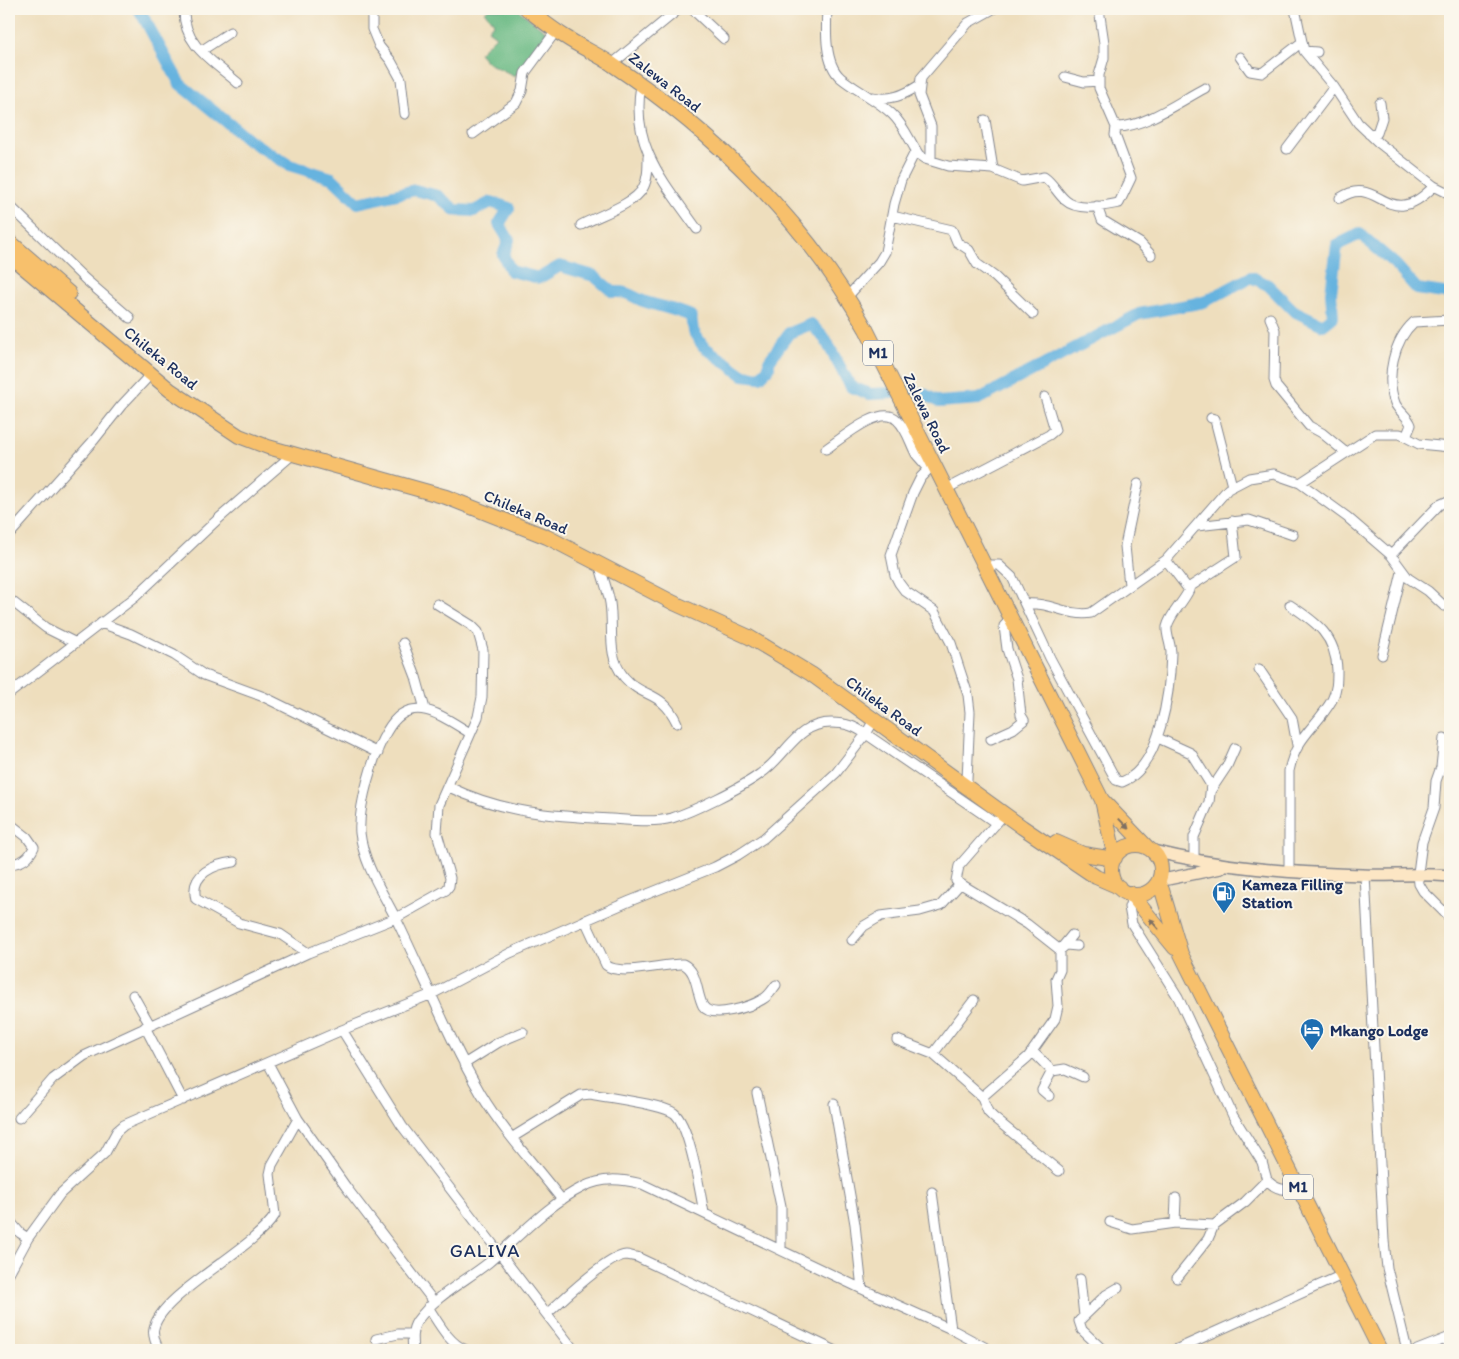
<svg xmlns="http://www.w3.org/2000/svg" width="1459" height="1359" viewBox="0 0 1459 1359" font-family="Itim,sans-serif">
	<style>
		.forest { fill: #6bba84; stroke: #437471 }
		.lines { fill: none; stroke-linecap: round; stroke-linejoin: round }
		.river { stroke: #66b3df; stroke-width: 12 }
		.minor-casing { stroke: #84868e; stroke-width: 11 }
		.secondary-casing { stroke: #84868e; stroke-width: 14 }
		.trunk-casing { stroke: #84868e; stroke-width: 16 }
		.minor { stroke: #fff; stroke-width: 9 }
		.secondary { stroke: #fce6c4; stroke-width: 11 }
		.trunk { stroke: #f7c06c; stroke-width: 14 }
		.oneway { fill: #7e7064 }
		.labels { text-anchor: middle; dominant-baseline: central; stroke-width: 4; stroke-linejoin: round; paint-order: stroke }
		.shield { fill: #fbf7ec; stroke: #5e6b89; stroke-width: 1 }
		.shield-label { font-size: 15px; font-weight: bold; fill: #1b2f5e }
		.street-label { font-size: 16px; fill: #1b2f5e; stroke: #fbf7ec }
		.poi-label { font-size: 16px; font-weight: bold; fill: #1b2f5e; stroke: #fbf7ec; text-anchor: start }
		.quarter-label { font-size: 19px; letter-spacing: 1px; fill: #1b2f5e; stroke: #fbf7ec }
	</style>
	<rect width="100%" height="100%" fill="#fbf7ec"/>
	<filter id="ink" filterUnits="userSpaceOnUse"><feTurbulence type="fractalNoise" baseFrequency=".02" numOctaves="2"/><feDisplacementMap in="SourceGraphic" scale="10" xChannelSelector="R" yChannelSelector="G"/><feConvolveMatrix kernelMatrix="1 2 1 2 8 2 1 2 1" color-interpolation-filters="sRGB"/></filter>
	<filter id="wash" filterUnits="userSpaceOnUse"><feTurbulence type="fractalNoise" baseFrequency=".0096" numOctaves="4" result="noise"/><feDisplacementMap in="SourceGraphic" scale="20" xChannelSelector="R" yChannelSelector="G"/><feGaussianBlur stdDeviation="1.12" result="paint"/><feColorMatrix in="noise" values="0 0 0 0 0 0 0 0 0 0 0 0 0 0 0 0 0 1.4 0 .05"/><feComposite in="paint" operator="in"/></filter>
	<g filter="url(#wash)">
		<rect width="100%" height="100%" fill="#eedebd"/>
		<!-- forest -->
		<path class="forest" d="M488,9h29l30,23 2,6 -34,38 -27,-13 -9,-10 17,-17 -8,-6 6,-7 -9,-11z"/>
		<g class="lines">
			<!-- river -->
			<path class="river" d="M139,9l41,75 69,56 40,25 43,13 26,25 57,-13 23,6 17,14 19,1 17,-9 18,6 -10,16 10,16 -6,15 8,16 28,7 21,-12 34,10 19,16c20,-1 19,7 36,11 14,4 28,7 42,13l2,15 10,15 40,29 17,2 9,-9v-7l20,-28 22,-9 14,15 26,48 19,7 22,-1
				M903,390l21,4 15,8 40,-3 160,-85 65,-12 47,-25 17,8 26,26 29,14 10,-8 -2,-24 6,-48 23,-11 35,30 22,25 33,5"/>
		</g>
	</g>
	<g filter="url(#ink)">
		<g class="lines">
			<!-- minor casing -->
			<g class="minor-casing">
				<path id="minor" d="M184,9c-1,37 29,52 54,74
					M372,9v20l7,17 12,15 10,18 4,35
					M692,9l32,30
					M827,9c-1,20 -3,55 14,69 16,13 35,21 51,36 12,11 18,28 27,41l6,4 23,7 45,3 29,12 22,-4c9,6 13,16 21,23 13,12 38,6 54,3l12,-25 -16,-43 1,-8 -17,-39v-13l5,-17v-15l-5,-34
					M1295,9l9,42 30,36 24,36 21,20 55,43 16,8
					M201,51l29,-19
					M1304,51l13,1
					M1240,57l10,14 12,2 40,-31
					M612,64l67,-55
					M1065,77l19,5 15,-1
					M641,85c-11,61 23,97 56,144
					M873,97c17,4 31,-2 45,-11
					M985,120l8,49
					M1116,127c27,1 64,-26 89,-39
					M473,134l43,-31 6,-12 3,-18 31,-42
					M1369,134l8,-1 5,-15 -2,-15
					M1287,149l47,-62
					M931,161v-35l-12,-31 2,-17 47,-55 25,-14
					M1340,198c39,-26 47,37 94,-12
					M9,205l76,74 45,39
					M1097,206l5,14 38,23 11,12
					M892,216l60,14 5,12 12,8 8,14 18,13 38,37
					M581,225c16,-9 54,-21 62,-37 5,-9 5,-20 5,-31
					M848,296l31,-34 6,-10 9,-48 7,-24 15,-30
					M1270,318l5,12 -1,50 2,6 33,40 13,7 23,19
					M1211,418l4,1 1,5 16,62
					M1406,437l5,-12c-3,-9 -13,-14 -16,-22 -10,-26 -1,-63 19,-81l36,-2
					M826,449c15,-10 55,-45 71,-29 10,9 13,23 19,34 4,5 9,10 13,15
					M934,464l-13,13 -8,16 -22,62 4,20 4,8 6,8 29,20 17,32 17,52 2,17 -3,68
					M1300,483l75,-49h25l19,10 31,3
					M946,489l103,-54 6,-5 -10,-33
					M1197,526l52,-6 44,15
					M9,535l85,-95 27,-34 30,-32
					M1391,555l48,-50 11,-5
					M985,565h14l13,12 38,81 66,122 6,2c39,-15 48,-91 49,-129 0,-8 -5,-19 -4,-26 3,-13 16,-24 22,-37l-23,-30
					M600,566c3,13 8,25 10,37 4,26 -4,52 14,74 19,22 38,13 53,46
					M1129,585l-4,-39 13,-62
					M1188,588l48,-31 -4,-36
					M9,599l37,29 28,14
					M1025,604c23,-3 44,13 66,9l75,-53 62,-71 21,-11 25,-4 26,9 47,34 44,38 17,23 20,13 16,15 6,-2
					M101,623l30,11 43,21 30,20 60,22 114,56
					M403,643l13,34 9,32
					M1382,655l20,-83
					M1259,669l33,49 5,27
					M9,694l125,-96 83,-78 76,-66
					M470,733c-30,-18 -60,-42 -83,-2 -14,23 -29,76 -27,102 4,34 26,64 40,94 27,56 50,114 81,167 22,37 54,71 81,106
					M1158,738l33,15 20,32 -2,17 -15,35v23
					M1444,738l-3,29 -5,14 -2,27 -12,34 -4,31 1,11 4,7 27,27
					M991,739l22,-10 11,-9 -3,-5 -4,-36 -10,-30 -3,-23 7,-7
					M449,787c54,26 103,29 162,32 19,1 42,4 61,-1 22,-7 69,-30 88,-44 26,-17 36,-51 71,-51 15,0 23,3 35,11l130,89
					M1211,790l16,-24 8,-18
					M9,823l18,14 7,10c-5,12 -13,16 -25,17
					M234,862c-19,2 -45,12 -38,37l43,24 41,11 28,19
					M1289,872v-101c7,-35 27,-43 43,-71 5,-10 5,-19 5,-30 -1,-34 -21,-48 -47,-65
					M1365,875l19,366 3,27 20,82
					M1132,899l-3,8 3,17 46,73 55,119 29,46 5,18
					M585,920l21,45c14,12 58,-2 77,-1 15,7 13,29 20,42 9,14 49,0 60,-7 6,-3 9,-9 13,-14
					M852,940l12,-14 17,-10 39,-5 21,-6 19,-21
					M1063,946l9,-11
					M1060,950l6,-5 11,1
					M133,995l17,30
					M145,1027l38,73
					M342,1030l60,96 172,224
					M897,1040l36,14 49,43 6,15 5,5 66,54
					M1033,1052l19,19 -10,19 7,6
					M933,1054l41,-54
					M268,1063l30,56 48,68 88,115
					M464,1064l35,-22 24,-10
					M1052,1071l13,-2 18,8
					M757,1093l24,113v43
					M982,1097l46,-40 27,-38 3,-13 -2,-27 4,-9v-20l-33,-26 -71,-43 3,-15 41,-47
					M834,1104l21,120 7,65
					M19,1118l34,-39 31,-23 224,-103 88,-35 50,-28 3,-4 1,-8 -13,-45 2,-28 39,-88 4,-20 1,-47 -5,-18 -7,-7 -34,-21
					M513,1137l68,-42 10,-1c19,4 70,10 83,19 16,12 26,79 30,100
					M932,1192l19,137
					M9,1220l11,13 8,5
					M1110,1222l22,7 43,-6 39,2
					M1175,1223l1,-25
					M9,1273l19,-35 32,-44 45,-41 12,-22 7,-6 218,-95 90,-36 78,-41 120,-52 85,-34 23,-12 26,-17 72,-65 30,-39 8,-14
					M1177,1278l31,-39 6,-14 31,-23 22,-22c10,11 18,10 32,9
					M1080,1279l4,37
					M428,1307c10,15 21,37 38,43
					M547,1314c14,-13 61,-58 79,-59 3,0 8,2 11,2l197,93
					M376,1339l22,-5h14
					M159,1350c-3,-6 -7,-15 -5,-22 7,-34 100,-79 121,-113l-5,-41 2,-9 26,-46
					M413,1350c-1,-10 -2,-20 4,-29 18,-25 47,-39 71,-58 31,-26 59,-58 95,-76 20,-10 38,-8 59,-3l220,105 89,40 39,21
					M1103,1350l-21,-20 -3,-9 27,-26 12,-7
					M1175,1350l167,-75
					M1417,1350l33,-13"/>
			</g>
			<!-- secondary casing -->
			<g class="secondary-casing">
				<path id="secondary" d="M1153,851c69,17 139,22 209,24 30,1 59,-2 88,1
					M1158,881l63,-13"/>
			</g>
			<!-- trunk casing -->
			<g class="trunk-casing">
				<path id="trunk" d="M527,9c13,10 26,21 40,29 15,10 32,17 46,27 102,68 193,157 253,264l236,471 13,58
					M9,241l60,52
					M9,255l161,135 69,46 29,11 178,50 101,40 127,66 75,34 62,37 211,153 74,50 23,10
					M1102,800l45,47
					M1056,842l27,12 31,5
					M1111 870a25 25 0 1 1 50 0a25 25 0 1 1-50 0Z
					M1158,882l4,8 19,64 199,396
					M1130,893l45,55"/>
			</g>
			<!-- minor -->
			<use href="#minor" class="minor"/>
			<!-- secondary -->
			<use href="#secondary" class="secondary"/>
			<!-- trunk -->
			<use href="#trunk" class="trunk"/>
		</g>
		<!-- one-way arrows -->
		<defs><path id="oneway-solid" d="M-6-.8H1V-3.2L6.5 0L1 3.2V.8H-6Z" transform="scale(1.25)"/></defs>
		<g class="oneway">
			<use href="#oneway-solid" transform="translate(1124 824) rotate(46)"/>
			<use href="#oneway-solid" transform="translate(1154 924) rotate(-131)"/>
		</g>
	</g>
	<!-- icons -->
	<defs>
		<g id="fuel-pin" transform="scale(1.25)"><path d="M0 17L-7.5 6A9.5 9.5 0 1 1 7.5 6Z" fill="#1f6fb2" stroke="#fbf7ec"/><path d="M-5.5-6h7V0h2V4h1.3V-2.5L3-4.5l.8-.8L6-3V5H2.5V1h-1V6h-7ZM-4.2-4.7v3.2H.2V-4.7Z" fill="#fff"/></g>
		<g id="hotel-pin" transform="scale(1.25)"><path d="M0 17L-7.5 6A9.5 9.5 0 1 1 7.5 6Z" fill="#1f6fb2" stroke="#fbf7ec"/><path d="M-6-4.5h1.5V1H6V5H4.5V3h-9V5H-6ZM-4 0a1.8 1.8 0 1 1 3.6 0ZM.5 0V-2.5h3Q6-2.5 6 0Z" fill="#fff"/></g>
	</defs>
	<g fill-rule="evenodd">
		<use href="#fuel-pin" x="1224" y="893"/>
		<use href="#hotel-pin" x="1312" y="1030"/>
	</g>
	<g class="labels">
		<!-- shield labels -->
		<g class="shield">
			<rect x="863" y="340.5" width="30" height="25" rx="4"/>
			<rect x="1283" y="1174.5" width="30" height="25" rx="4"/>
		</g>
		<g class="shield-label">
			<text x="878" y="353">M1</text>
			<text x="1298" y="1187">M1</text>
		</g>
		<!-- street labels -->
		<g class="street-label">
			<text transform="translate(665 82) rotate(38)">Zalewa Road</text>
			<text transform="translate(161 358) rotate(39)">Chileka Road</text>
			<text transform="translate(927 413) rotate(64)">Zalewa Road</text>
			<text transform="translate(526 512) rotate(23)">Chileka Road</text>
			<text transform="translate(884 706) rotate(36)">Chileka Road</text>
		</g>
		<!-- poi labels -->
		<g class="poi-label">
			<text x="1242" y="884">Kameza Filling<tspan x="1242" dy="18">Station</tspan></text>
			<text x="1330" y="1030">Mkango Lodge</text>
		</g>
		<!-- quarter labels -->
		<g class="quarter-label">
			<text x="485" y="1250">GALIVA</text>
		</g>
	</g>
	<!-- margin -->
	<rect width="1459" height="1359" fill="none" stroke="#fbf7ec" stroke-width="30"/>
</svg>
